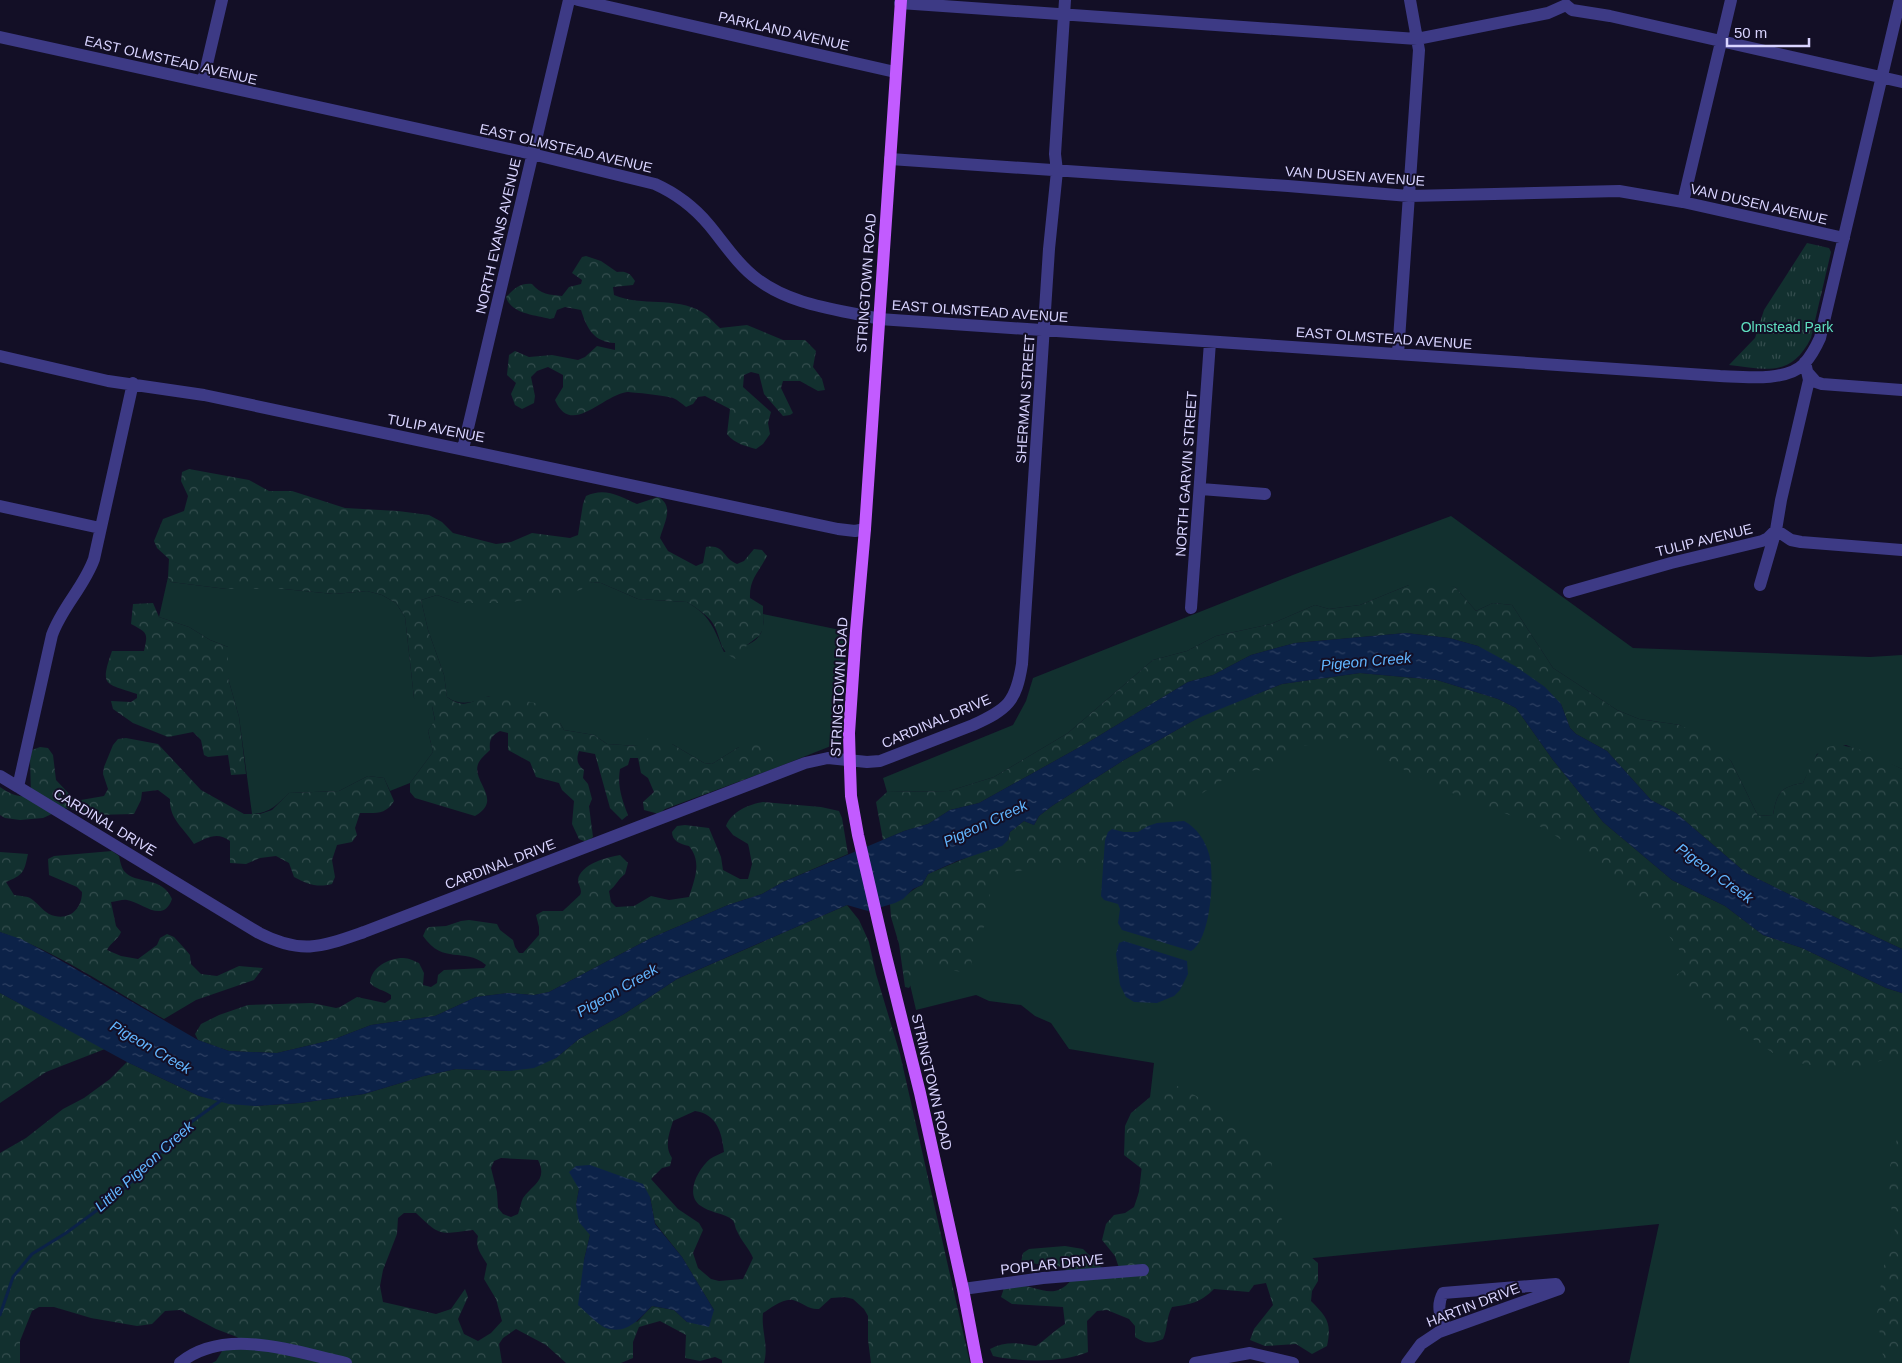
<svg xmlns="http://www.w3.org/2000/svg" width="1902" height="1363" viewBox="0 0 1902 1363" font-family="Arial,sans-serif">
	<style>
		.green { fill: #12302f }
		.forest { fill: url(#forest-crowns); fill-rule: evenodd }
		.park { fill: url(#park-tufts) }
		.water { fill: url(#water-ripples) }
		.lines { fill: none; stroke-linecap: round; stroke-linejoin: round }
		.stream { stroke: #0c2248; stroke-width: 3 }
		.minor { stroke: #3d3a85; stroke-width: 12 }
		.major { stroke: #c25bff; stroke-width: 12 }
		.labels { text-anchor: middle; dominant-baseline: central; stroke-width: 4; stroke-linejoin: round; paint-order: stroke }
		.street-label { font-size: 14px; fill: #d9d4ff; stroke: #130f26 }
		.park-label { font-size: 14px; fill: #5fe0c0; stroke: #130f26 }
		.water-label { font-size: 15px; font-style: italic; fill: #62b6ff; stroke: #130f26 }
	</style>
	<defs>
		<pattern id="forest-crowns" width="20" height="18" patternUnits="userSpaceOnUse" patternTransform="scale(1.25)"><rect width="20" height="18" fill="#12302f"/><path d="M2 6a3 3 0 1 1 6 0M12 15a3 3 0 1 1 6 0" fill="none" stroke="#344d4e"/></pattern>
		<pattern id="park-tufts" width="24" height="20" patternUnits="userSpaceOnUse" patternTransform="scale(1.25)"><rect width="24" height="20" fill="#12302f"/><path d="M3 7l-1-3M5 7V3M7 7l1-3M15 17l-1-3M17 17v-4M19 17l1-3" fill="none" stroke="#344d4e"/></pattern>
		<pattern id="water-ripples" width="26" height="14" patternUnits="userSpaceOnUse" patternTransform="scale(1.25)"><rect width="26" height="14" fill="#0c2248"/><path d="M2 4q2-2 4 0t4 0M15 11q2-2 4 0t4 0" fill="none" stroke="#2f4163"/></pattern>
	</defs>
	<rect width="100%" height="100%" fill="#130f26"/>
	<!-- green -->
	<path class="green" d="M1451,516l182,132 237,9 32,-2v114l-56,-24 -29,9 -14,29c-23,4 -26,10 -30,32l-15,1 -27,-55 -51,-36 -41,-6 -22,-9 -64,-42 -41,-63 -19,-2 -17,8 -21,-24 -46,-2 -49,20 -31,4 -14,-4 -44,19 -55,12 -29,15 -34,9 -85,73 -74,44 -45,14 -62,1 -4,-14 130,-53 13,-24 7,-23 265,-105z
		M168,577l3,5 56,7h57l50,5 33,-3 15,4 14,8 9,14 9,81 18,8 3,15 -7,10 5,21 -23,31 -20,8 -6,-13 -16,-2 -29,15 -50,2c-11,11 -20,21 -37,21l-13,-97 -11,-39v-31l-18,-7 -21,-13 -30,-10z
		M593,582l8,1 37,16 49,3c23,13 27,26 37,50 13,-4 34,-7 38,-22 2,-5 1,-11 1,-16l82,17 -5,109 -9,6 -53,21 -39,-20 -27,17 -8,-1 -32,-19 -35,2 -30,-2 -13,-9 -30,-5 -4,-7 -71,-27c-14,6 -28,11 -42,1l-3,-22 -16,-45 -7,-30 16,-5 22,8z
		M1328,718l231,103 343,216v326h-273l30,-139 -530,52 25,-213 -85,-14 -18,-26 -16,-7 -14,-11 -32,-4 -13,-6 -60,15 -24,-102z"/>
	<!-- forest -->
	<path class="forest" d="M586,256l15,5 16,11c9,-1 13,1 18,9l-2,4 -20,2 1,8c28,12 61,1 88,17 7,4 12,11 18,16l27,-3 36,15h22l11,11 -3,16 9,12 3,11 -7,1 -18,-10h-17l-2,7 12,25 -3,2 -7,1 -19,-22 -5,-20 -8,-2 -7,3 -1,12 28,25 -3,11 2,11 -7,10 -7,5c-10,-3 -21,-5 -29,-15l3,-25 -25,-13 -7,1 -5,7 -7,3c-4,-3 -8,-7 -13,-9 -5,-2 -41,-6 -46,-6 -26,4 -56,45 -72,8l8,-13v-12l-15,-8 -11,4 -6,6 4,19 -1,7 -12,6 -7,-4 -4,-11 5,-11 -9,-8 2,-20 6,-4 14,6 23,-2 26,5 7,-3 12,-11 18,4v-7c-21,-1 -28,-14 -34,-33l-16,-3 -8,3 -3,8 -4,1c-15,-4 -39,-5 -44,-22 9,-9 14,-14 26,-13 8,10 18,11 30,12l7,-9 12,-3 1,-4 -10,-7 10,-16z
		M189,469l60,11 20,11h23l53,17 53,3 31,4 13,7 11,11 43,11 15,-2 21,-9 38,5 8,-3 5,-31 3,-8c19,-9 33,0 51,8l21,-7c17,9 6,26 2,41l8,13 28,15 7,-3 3,-16c19,-3 16,11 31,17l7,-3 10,-12 8,1 5,6c-8,16 -18,23 -17,42l13,8v23l-4,7 -12,9 -8,15c-21,-6 -17,-23 -27,-38 -6,-8 -17,-15 -25,-20l-49,-3 -37,-16 -8,-1 -7,2 -5,6 -74,13h-48l-22,-8 -16,5 7,30 16,45 3,22c20,15 27,0 44,-1 11,0 56,8 65,14 2,1 4,4 5,6l-1,7 4,7 30,5 13,9 30,2 13,-9 22,7 32,19 8,1 27,-17 16,-3 20,9 4,6 -1,8 -113,42 -6,5 -15,-4 -1,-8 11,-10 -6,-14 -7,-5 -3,-15h-8l-2,7 -8,4c-3,16 2,31 8,46l-6,5 -12,-12 -15,-54 -16,-3c-3,9 -2,13 5,19l-1,8 5,6 4,15 -3,7 4,31 -7,5 -7,-3 -7,-15 2,-23 -12,-11 -3,-7 -23,-6 -6,-15 -22,-12v-17l-8,-2c-9,5 -11,9 -10,19 -4,4 -9,8 -11,12 -10,19 26,37 -4,54l-60,-18 -5,-6v-9l23,-31 -5,-21 7,-11 -3,-14 -13,-1 -5,-7 -9,-81 -9,-14 -14,-8 -15,-4 -33,3 -50,-5h-57l-56,-7 -3,-5 1,-18 -12,-11 -3,-7 9,-22 21,-8 4,-15 -7,-15 1,-9z
		M1439,583l16,4 21,24 17,-8 19,2 41,63 64,42 22,9 41,6 28,14 23,22 27,55 15,-1c4,-22 7,-28 30,-32 4,-9 8,-20 14,-28 19,-24 63,4 85,14v180l-45,-21 -111,-55 -70,-60 -25,-13 -44,-49 -31,-17 -6,-6 -9,-24 -83,-58 -29,-8 -43,-5 -111,10 -44,12 -38,20 -25,7 -101,61 -108,60 -29,7 -22,14 -24,7 -21,9 -7,-38 11,-10 62,-1 45,-14 74,-44 85,-73 34,-9 29,-15 55,-12 44,-19 14,4 31,-4 49,-20z
		M153,603l6,14 30,10 21,13 18,7v31l11,39 7,57 -15,1 -3,-20 -20,2 -4,-2 -3,-15 -8,-8 -25,5 -35,-14 -20,-14 -2,-8 20,1 6,-4v-4c-31,-11 -38,-6 -25,-43h32c4,-18 4,-18 -13,-27l2,-20z
		M1360,673l77,7 61,19 18,9 37,52 50,62 69,58 53,26 38,29 39,13 84,40 16,5v60l-53,19 -66,-12 -114,-80 13,-9 -1,-19 -33,-44 -42,-38 -62,-42 -113,-43 -82,-47 -47,8 -34,24 -32,1 -79,52 -9,3 -10,6h-14l-19,8 -3,33 -16,-10 -77,9 -20,7 1,16 -4,29 -17,25 5,24 6,10 -3,4 -14,-15c-25,-3 -39,-10 -54,16l-4,-1 -6,-43 -8,-27 -1,-13c13,-4 20,-14 32,-19l6,-11 80,-34 2,-8 14,-11 10,4 5,-9 13,-10 72,-46 79,-45 79,-31z
		M126,738l32,6 43,46 43,24h16l12,-4 17,-17 50,-2 29,-15 16,2 10,23c-8,14 -19,12 -34,12l-5,15 2,7 -5,7 -15,3 -5,15 3,17 -3,7c-15,4 -25,0 -38,-7l-5,-14 -13,-7 -16,2 -14,6 -16,-1v-22c-13,-10 -23,-3 -36,3 -10,-16 -25,-25 -24,-45l-12,-9 -16,2 -1,8 -7,14 -39,1 -30,-7 -22,10 -23,2 -15,-2 -5,-3v-28c10,7 19,11 31,9l-1,-38 2,-8 8,-3 8,1 5,7 3,25 17,18 8,2 23,-4 4,-7 -5,-15 1,-7 9,-22 5,-6z
		M763,802l58,5 18,4 3,7 6,36 -65,28 -21,12 -34,11 -77,33 -102,54 -15,3 -26,-2 -32,4 -41,19 -64,9 -39,15 -55,13 -48,-2 -31,-11 -3,-6 6,-10 18,-9 29,-10 64,-2 24,5 4,-1 17,-10 28,6 6,-4v-4c-7,-5 -16,-6 -21,-12 1,-16 19,-25 33,-25 6,0 11,3 16,5l5,10 -1,12 8,2 6,-4 1,-8 6,-5 40,-2 2,-3c-23,-19 -42,1 -63,-29l3,-7 3,-2 17,-1 15,-5 8,-1 28,4 3,6 13,10 2,7 4,6h4l16,-18v-8l-3,-12 7,-4h20c3,-3 16,-15 17,-16 3,-5 -2,-10 -2,-15 2,-16 30,-23 42,-25l8,8 -3,11c-7,5 -9,12 -16,17l2,11 5,5 18,-1 17,-10 18,4 20,-3c6,-19 13,-35 0,-51 -9,-2 -17,-5 -17,-14l5,-6 8,-1 24,3 12,29 2,13 17,9h8l4,-15 -3,-16 -1,-4 -15,-9 -7,-9c5,-14 23,-22 37,-24z
		M112,851l7,5c1,4 2,11 5,15 11,14 38,4 48,28 -9,25 -29,4 -45,1 -4,-1 -11,2 -16,2l5,24 5,6c-3,8 -10,10 -14,18l14,6 17,3 19,-14 3,-7 7,-4 7,3 11,12 5,6 1,9 10,10 16,2 22,-10 24,2 -9,12 -58,20 -32,19c-53,-30 -106,-67 -164,-87v-80l28,2c-4,19 -5,21 -22,28l8,13c5,1 12,1 16,3 7,4 12,12 19,16 18,8 33,-3 33,-22l-5,-5 -28,-12 -1,-16 6,-3z
		M847,905l12,15 10,22 7,32 24,80 70,309h-99l-3,-23v-24l-4,-7 -11,-10 -8,-2 -14,1 -12,11c-10,1 -16,-6 -26,-9 -10,-2 -22,8 -30,13 -2,18 6,32 1,50h-42v-3l-7,-3 -15,4 -15,-3 1,-23 -26,-14 -21,6 -6,15v16l-12,5h-55l-20,-18 -30,-16 -13,9 -4,6 3,19h-290l4,-2 8,-13 18,-6 -5,-5 -21,-8 -36,-19 -15,1 -13,13 -15,2 -46,-8 -37,-11h-15l-7,4 -12,30v22h-20v-210l26,-15 37,-29 21,-11 26,-19 17,-17 72,34 56,10 45,-3 64,-9 60,-18 32,-7 54,2 46,-13 23,-19 45,-25 53,-35zM695,1111c22,3 27,22 29,41 -4,2 -10,4 -14,7 -12,10 -26,36 -9,47 8,6 20,7 29,12 6,4 4,8 7,13 4,10 12,17 16,27l-10,21 -24,2 -8,-2 -13,-11 -5,-15 10,-23 -4,-7 -21,-14 -27,-30 11,-11 8,-2 2,-8c-8,-12 -3,-24 1,-37zM501,1158l37,2c10,20 -5,24 -15,38 -2,4 -3,11 -5,16l-7,3 -8,-3 -5,-6 -1,-16 -6,-24 3,-7zM579,1189l71,8 5,26 27,34 32,53 -27,12 -13,-12 -22,-4 -15,16 -53,-62 6,-25 -14,-30zM404,1213h12c25,24 23,21 57,17l5,6c-3,12 3,18 9,28l-3,15 12,20 6,22 -11,12 -13,8 -14,-7 -6,-15 10,-22 -3,-8 -14,20 -15,5 -53,-12 -3,-16 3,-16 14,-36 1,-16z
		M0,993l105,56 -59,23 -46,31z
		M1177,1086c23,10 86,49 94,72 2,9 1,19 3,27 2,13 8,42 16,52 8,9 19,18 28,26v18l-6,10 -1,10c16,16 21,22 16,45l-15,8 -16,-10 -31,2 -15,-6 4,-11 19,-24 -7,-22 -12,2 -5,7 -35,-3c-14,14 -23,15 -42,18 -6,11 -4,21 -9,32 -11,5 -17,5 -28,-2v-11l-6,-7 -22,-9 -10,1 -10,10 1,31c-25,11 -67,10 -95,4l-3,-7c15,-8 30,-6 46,-3 11,-7 17,-15 29,-22l-2,-17 -51,-3 -11,-7 3,-9c3,-1 8,-3 11,-3 22,0 39,17 56,-5l-7,-13 -43,-5 2,-9 6,-4 36,-3 18,3 28,28 9,-6 -5,-15 -13,-16 4,-16 8,-9 11,-2 9,-6 10,-30 -2,-8 -18,-14 1,-29 6,-13 31,-26z
		M1902,1119v244h-18l-7,-49 6,-46 13,-29 -9,-61z"/>
	<!-- park -->
	<path class="park" d="M1807,243l22,5 2,4 -20,86c-20,40 -45,31 -82,27l26,-27 9,-28z"/>
	<!-- water -->
	<path class="water" d="M1406,633l43,5 29,8 37,20 30,21 16,17 9,24 6,6 31,17 44,49 25,13 70,60 111,55 45,21v44l-16,-5 -84,-40 -39,-13 -38,-29 -53,-26 -69,-58 -50,-62 -37,-52 -18,-9 -61,-19 -77,-7 -78,11 -79,32 -14,7 -65,37 -72,46 -13,10 -5,9 -10,-4 -14,11 -2,8 -6,6 -45,15 -29,13 -6,11 -9,4 -10,10 -8,4 -27,8 -21,-6 -7,3 -163,71 -53,35 -45,25 -23,19 -22,10 -24,3 -54,-2 -32,7 -60,18 -64,9 -45,3 -26,-2 -30,-8 -72,-34 -127,-69v-61l21,7 32,17 145,84 31,11 48,2 55,-13 39,-15 64,-9 41,-19 32,-4 26,2 15,-3 102,-54 77,-33 34,-11 21,-12 121,-51 24,-7 22,-14 29,-7 108,-60 101,-61 25,-7 38,-20 44,-12z
		M1184,821c13,7 21,19 25,33 6,21 2,86 -18,97l-69,-21 -4,-7 2,-14 -2,-5 -14,-4 -3,-4 4,-56 3,-8 4,-3 12,3h14l10,-6 9,-3z
		M1124,941l63,20 1,13 -8,16 -6,6 -17,7 -23,-1 -8,-5 -6,-12 -4,-31 3,-11z
		M590,1165l53,19 7,13 5,27 27,33 32,53 -5,17 -22,-5 -13,-12 -22,-4c-13,13 -25,29 -46,22 -8,-3 -21,-17 -28,-23l6,-45 6,-25 -11,-13 -3,-17 3,-16 -10,-17 7,-6z"/>
	<g class="lines">
		<!-- stream -->
		<path class="stream" d="M0,1315l13,-38 19,-23 34,-21 45,-33 31,-28 41,-44 40,-29"/>
		<!-- minor -->
		<path class="minor" d="M578,0l317,72
			M900,3l517,36 131,-26 18,-8
			M1566,5l6,5 38,6 292,66
			M0,37l532,117 123,30c20,9 39,23 54,41 15,18 29,40 48,54 36,27 80,30 122,40l841,57c24,1 66,6 84,-12 7,-8 12,-17 16,-26l80,-338
			M203,81l19,-81
			M890,159l398,27 121,10 210,-5 64,11 161,36
			M1683,202l48,-202
			M1398,354l21,-304 -9,-50
			M0,356l108,25 96,14 634,134 17,2 10,-2
			M1808,373l8,9 6,2 80,6
			M463,449l106,-449
			M1201,489l64,5
			M0,506l100,22
			M1760,585l16,-55 5,-30 28,-120 -4,-18
			M1569,592l102,-29 91,-22 6,-3 8,-8 15,10 10,2 101,8
			M1191,608l19,-266
			M0,776l259,157c43,22 62,14 105,-1l441,-169 23,-5 39,4 13,-1 93,-36c35,-16 43,-23 49,-61l27,-415 8,-78 -2,-17 10,-154
			M18,787l34,-152c10,-28 32,-48 42,-76l39,-176
			M963,1289l80,-11 100,-8
			M180,1363c45,-37 115,-11 166,0
			M1195,1363l55,-10 43,10
			M1407,1363l14,-19 18,-12 120,-43 -3,-5 -113,9c-7,13 -3,24 4,36"/>
		<!-- major -->
		<path class="major" d="M901,0l-36,529 -9,102 -7,102 1,35 1,28 7,39 27,117 35,141 43,196 14,74"/>
	</g>
	<g class="labels">
		<!-- street labels -->
		<g class="street-label">
			<text transform="translate(784 31) rotate(13)">PARKLAND AVENUE</text>
			<text transform="translate(171 60) rotate(13)">EAST OLMSTEAD AVENUE</text>
			<text transform="translate(566 148) rotate(13)">EAST OLMSTEAD AVENUE</text>
			<text transform="translate(1355 176) rotate(4)">VAN DUSEN AVENUE</text>
			<text transform="translate(1759 204) rotate(13)">VAN DUSEN AVENUE</text>
			<text transform="translate(498 236) rotate(-77)">NORTH EVANS AVENUE</text>
			<text transform="translate(866 283) rotate(-86)">STRINGTOWN ROAD</text>
			<text transform="translate(980 311) rotate(4)">EAST OLMSTEAD AVENUE</text>
			<text transform="translate(1384 338) rotate(4)">EAST OLMSTEAD AVENUE</text>
			<text transform="translate(1025 399) rotate(-86)">SHERMAN STREET</text>
			<text transform="translate(436 428) rotate(11)">TULIP AVENUE</text>
			<text transform="translate(1186 474) rotate(-86)">NORTH GARVIN STREET</text>
			<text transform="translate(1704 540) rotate(-14)">TULIP AVENUE</text>
			<text transform="translate(839 687) rotate(-87)">STRINGTOWN ROAD</text>
			<text transform="translate(936 721) rotate(-23)">CARDINAL DRIVE</text>
			<text transform="translate(105 822) rotate(31)">CARDINAL DRIVE</text>
			<text transform="translate(500 864) rotate(-21)">CARDINAL DRIVE</text>
			<text transform="translate(932 1082) rotate(77)">STRINGTOWN ROAD</text>
			<text transform="translate(1052 1264) rotate(-6)">POPLAR DRIVE</text>
			<text transform="translate(1473 1305) rotate(-21)">HARTIN DRIVE</text>
		</g>
		<!-- park labels -->
		<g class="park-label">
			<text x="1787" y="327">Olmstead Park</text>
		</g>
		<!-- water labels -->
		<g class="water-label">
			<text transform="translate(1366 661) rotate(-5)">Pigeon Creek</text>
			<text transform="translate(985 823) rotate(-25)">Pigeon Creek</text>
			<text transform="translate(1715 873) rotate(36)">Pigeon Creek</text>
			<text transform="translate(617 990) rotate(-30)">Pigeon Creek</text>
			<text transform="translate(151 1047) rotate(30)">Pigeon Creek</text>
			<text transform="translate(144 1166) rotate(-42)">Little Pigeon Creek</text>
		</g>
	</g>
	<!-- scale -->
	<path d="M1727 38v8h82v-8" fill="none" stroke="#d9d4ff" stroke-width="2.5"/>
	<text x="1734" y="38" font-size="15" fill="#d9d4ff" stroke="#130f26" stroke-width="4" paint-order="stroke">50 m</text>
</svg>
